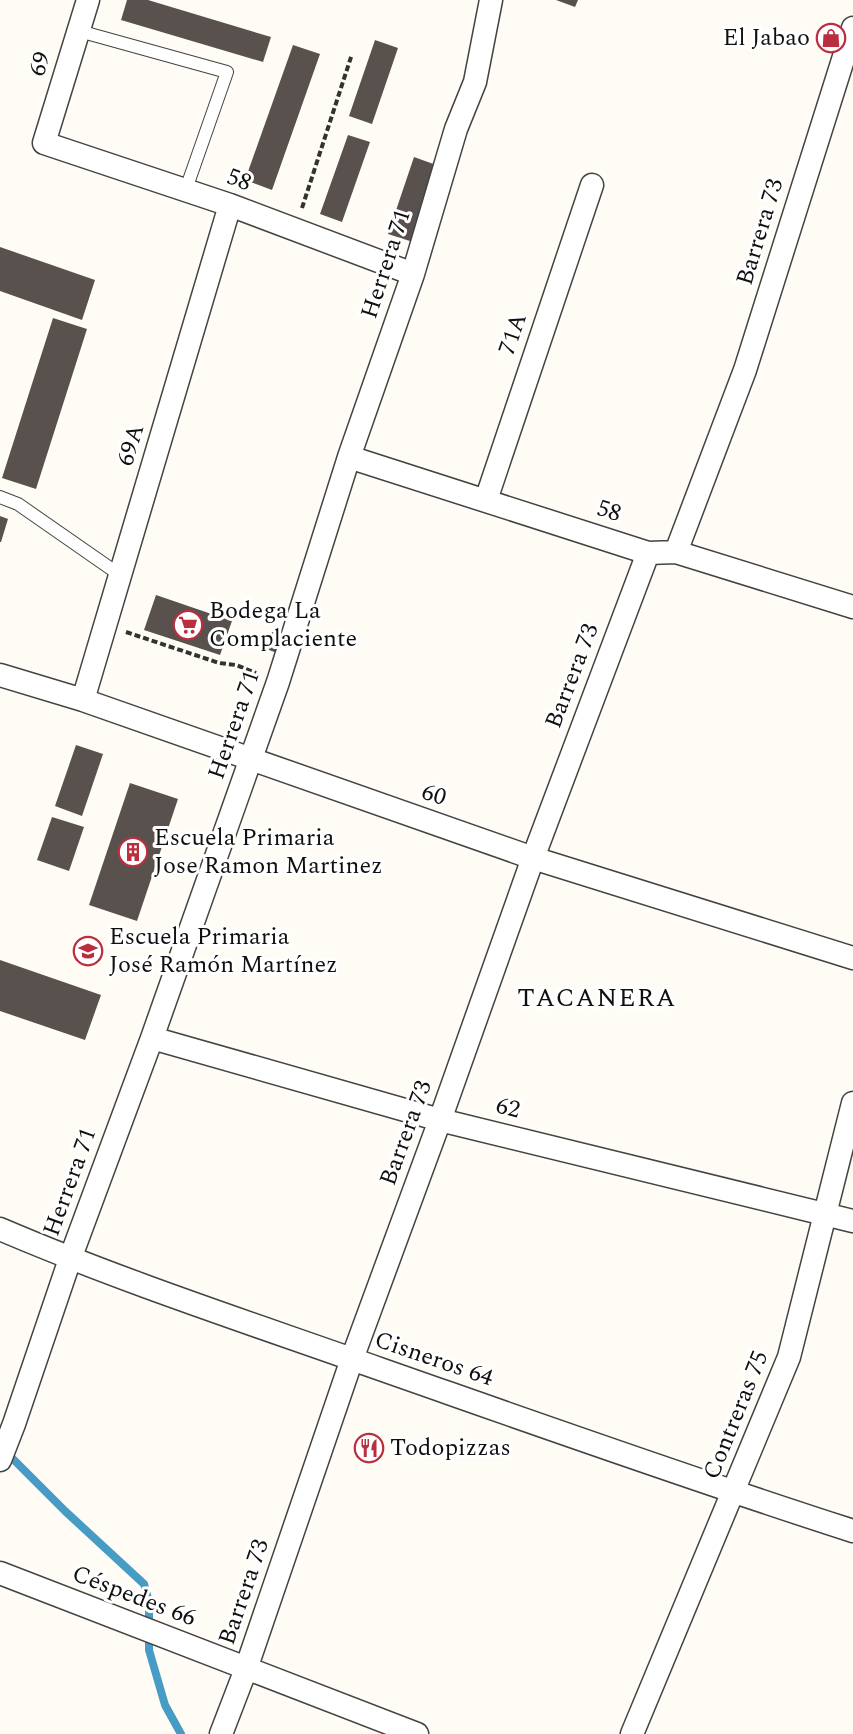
<svg xmlns="http://www.w3.org/2000/svg" width="853" height="1734" viewBox="0 0 853 1734" font-family="Spectral,serif">
	<style>
		.lines { fill: none; stroke-linecap: round; stroke-linejoin: round }
		.stream { stroke: #479cc6; stroke-width: 8 }
		.building { fill: #59514d }
		.service-casing { stroke: #434343; stroke-width: 14 }
		.minor-casing { stroke: #434343; stroke-width: 25 }
		.path { stroke: #323232; stroke-width: 4; stroke-dasharray: 6 3; stroke-linecap: butt }
		.service { stroke: #fff; stroke-width: 12 }
		.minor { stroke: #fff; stroke-width: 22 }
		.labels { text-anchor: middle; dominant-baseline: central; stroke-width: 6; stroke-linejoin: round; paint-order: stroke }
		.poi-label { font-size: 24px; fill: #101010; stroke: #fff; text-anchor: start }
		.street-label { font-size: 24px; fill: #101010; stroke: #fff }
		.neighbourhood-label { font-size: 26px; letter-spacing: 1.5px; fill: #101010; stroke: #fff }
	</style>
	<rect width="100%" height="100%" fill="#fefcf5"/>
	<g class="lines">
		<!-- stream -->
		<path class="stream" d="M5,1451l60,60 79,73 5,18v48l16,55 16,29"/>
	</g>
	<!-- building -->
	<path class="building" d="M127,0h21l123,37 -8,25 -142,-42z
		M556,0h22l-3,7z
		M375,40l23,8 -26,76 -23,-8z
		M293,45l27,9 -48,136 -27,-10z
		M348,135l22,7 -28,80 -22,-8z
		M414,157l25,9 -26,76 -25,-8z
		M0,247l95,33 -13,40 -82,-29z
		M53,318l34,11 -51,160 -34,-11z
		M0,516l8,3 -7,23h-1z
		M156,595l76,26 -12,34 -76,-25z
		M272,632l17,6 -6,17 -17,-6z
		M76,745l27,9 -21,62 -27,-10z
		M130,783l48,16 -41,122 -48,-16z
		M52,817l32,10 -15,44 -32,-11z
		M0,960l101,35 -16,45 -85,-29z"/>
	<g class="lines">
		<!-- service casing -->
		<g class="service-casing">
			<path id="service" d="M79,31l148,41 -41,117
				M0,497l18,7 102,71"/>
		</g>
		<!-- minor casing -->
		<g class="minor-casing">
			<path id="minor" d="M88,0l-44,143 186,62 183,69
				M349,457l299,96 28,-1 177,55
				M486,500l106,-315
				M676,552l69,-182 108,-342
				M0,675l83,25 450,158 320,100
				M83,700l147,-495
				M152,1038l288,82 413,101
				M0,1229c124,53 253,95 380,140 157,55 314,111 473,162
				M0,1460l14,-36 56,-165 82,-221 126,-356 71,-225 64,-183 43,-145 19,-47 16,-82
				M0,1573l417,161
				M221,1734l25,-65 106,-310 88,-239 93,-262 115,-305
				M632,1734l157,-377 64,-254"/>
		</g>
		<!-- path -->
		<path class="path" d="M302,208l50,-154
			M126,632l93,31 17,2 20,8"/>
		<!-- service -->
		<use href="#service" class="service"/>
		<!-- minor -->
		<use href="#minor" class="minor"/>
	</g>
	<!-- icons -->
	<defs>
		<g id="shop-ring" transform="scale(1.5)"><circle r="9.5" fill="#fff" stroke="#b92f3f" stroke-width="1.5"/><path d="M-5-2.5h2.3a2.7 3.5 0 0 1 5.4 0H5L5.5 6h-11ZM-1.5-2.5h3a1.5 2.3 0 0 0-3 0Z" fill="#b92f3f"/></g>
		<g id="supermarket-ring" transform="scale(1.5)"><circle r="9.5" fill="#fff" stroke="#b92f3f" stroke-width="1.5"/><path d="M-6-5.5h2.5l.6 2H6L4.5 2H-2.5L-4.4-4H-6ZM-1.5 3.2a1.3 1.3 0 1 0 .1 0ZM3 3.2a1.3 1.3 0 1 0 .1 0Z" fill="#b92f3f"/></g>
		<g id="building-ring" transform="scale(1.5)"><circle r="9.5" fill="#fff" stroke="#b92f3f" stroke-width="1.5"/><path d="M-4-6H4V6H1V3H-1V6H-4ZM-2.5-4.3h1.7v1.8h-1.7ZM.8-4.3h1.7v1.8H.8ZM-2.5-1h1.7V.8h-1.7ZM.8-1h1.7V.8H.8Z" fill="#b92f3f"/></g>
		<g id="school-ring" transform="scale(1.5)"><circle r="9.5" fill="#fff" stroke="#b92f3f" stroke-width="1.5"/><path d="M0-5L7-2L0 1L-7-2ZM-4 1L0 2.5L4 1V4Q0 6-4 4Z" fill="#b92f3f"/></g>
		<g id="restaurant-ring" transform="scale(1.5)"><circle r="9.5" fill="#fff" stroke="#b92f3f" stroke-width="1.5"/><path d="M-5-6h1v4h1v-4h1v4h1v-4h1v5L-1.5 .5V6h-2V.5L-5-1ZM5-6V6H3V1.5H1.5Q1.5-4 5-6Z" fill="#b92f3f"/></g>
	</defs>
	<g fill-rule="evenodd">
		<use href="#shop-ring" x="831" y="38"/>
		<use href="#supermarket-ring" x="188" y="625"/>
		<use href="#building-ring" x="133" y="852"/>
		<use href="#school-ring" x="88" y="951"/>
		<use href="#restaurant-ring" x="369" y="1448"/>
	</g>
	<g class="labels">
		<!-- poi labels -->
		<g class="poi-label">
			<text x="810" y="38" text-anchor="end">El Jabao</text>
			<text x="209" y="611">Bodega La<tspan x="209" dy="28">Complaciente</tspan></text>
			<text x="154" y="838">Escuela Primaria<tspan x="154" dy="28">Jose Ramon Martinez</tspan></text>
			<text x="109" y="937">Escuela Primaria<tspan x="109" dy="28">José Ramón Martínez</tspan></text>
			<text x="390" y="1448">Todopizzas</text>
		</g>
		<!-- street labels -->
		<g class="street-label">
			<text transform="translate(40 64) rotate(-73)">69</text>
			<text transform="translate(239 180) rotate(21)">58</text>
			<text transform="translate(760 232) rotate(-73)">Barrera 73</text>
			<text transform="translate(386 264) rotate(-72)">Herrera 71</text>
			<text transform="translate(513 334) rotate(-71)">71A</text>
			<text transform="translate(131 445) rotate(-73)">69A</text>
			<text transform="translate(609 511) rotate(18)">58</text>
			<text transform="translate(572 676) rotate(-69)">Barrera 73</text>
			<text transform="translate(234 725) rotate(-71)">Herrera 71</text>
			<text transform="translate(434 795) rotate(19)">60</text>
			<text transform="translate(508 1108) rotate(14)">62</text>
			<text transform="translate(406 1133) rotate(-70)">Barrera 73</text>
			<text transform="translate(70 1182) rotate(-70)">Herrera 71</text>
			<text transform="translate(434 1359) rotate(19)">Cisneros 64</text>
			<text transform="translate(736 1415) rotate(-68)">Contreras 75</text>
			<text transform="translate(244 1592) rotate(-71)">Barrera 73</text>
			<text transform="translate(134 1596) rotate(21)">Céspedes 66</text>
		</g>
		<!-- neighbourhood labels -->
		<g class="neighbourhood-label">
			<text x="597" y="998">TACANERA</text>
		</g>
	</g>
</svg>
